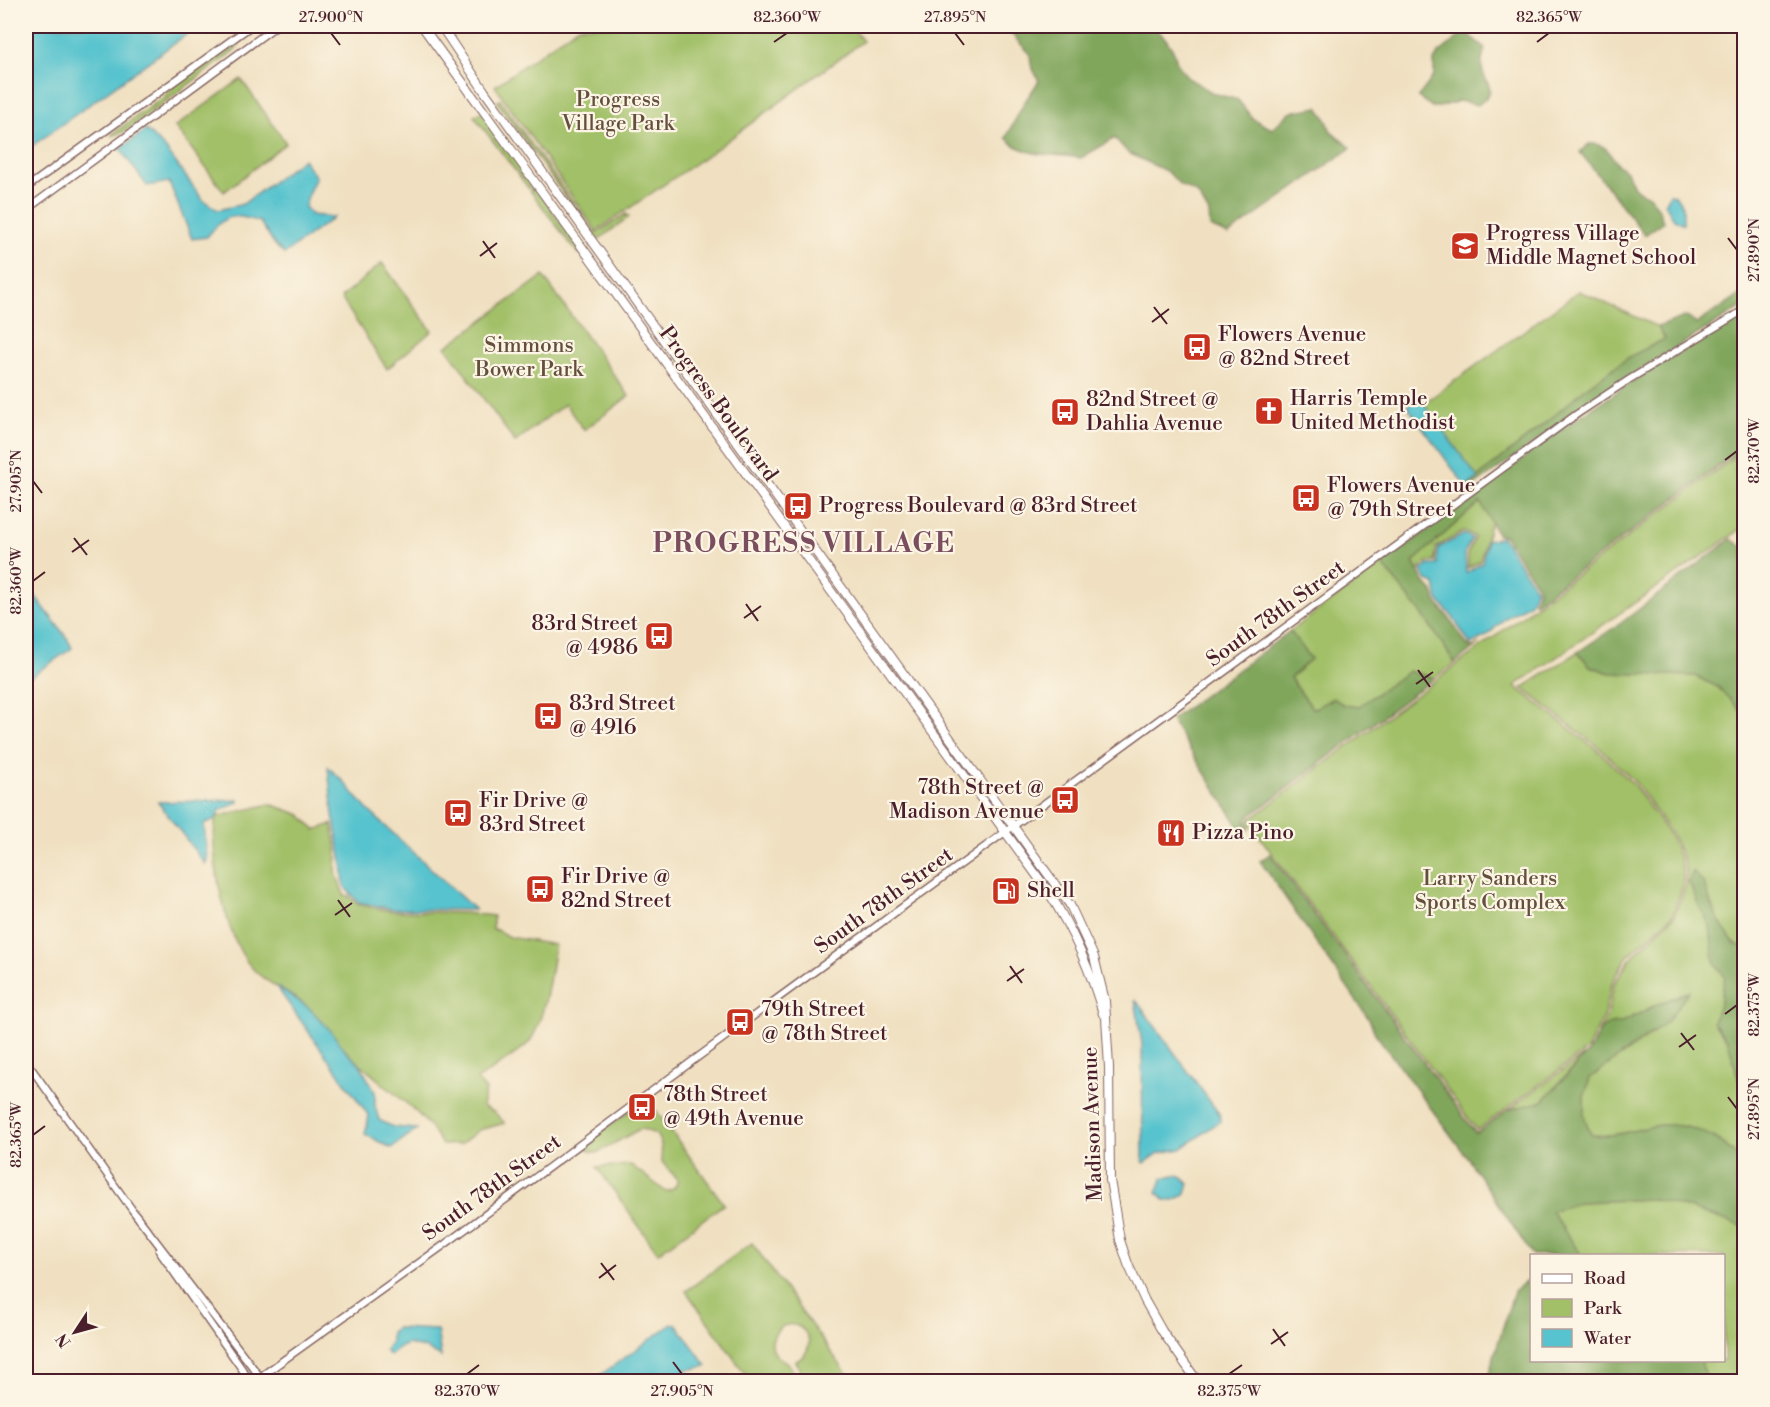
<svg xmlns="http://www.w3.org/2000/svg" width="1770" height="1407" viewBox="0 0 1770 1407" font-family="'Libre Bodoni',serif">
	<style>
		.green { fill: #a1c068; stroke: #76704a; stroke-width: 1.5 }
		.forest { fill: #80a65c; stroke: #656244; stroke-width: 1.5 }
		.water { fill: #57c3ce; stroke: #50717c; stroke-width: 1.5 }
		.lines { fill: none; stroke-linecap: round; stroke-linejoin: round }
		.tertiary-casing { stroke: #846360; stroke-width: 9 }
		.secondary-casing { stroke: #846360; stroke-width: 10 }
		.tertiary { stroke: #fff; stroke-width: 6 }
		.secondary { stroke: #fff; stroke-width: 8 }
		.ticks { fill: none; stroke: #4a1f2b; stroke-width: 2 }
		.labels { text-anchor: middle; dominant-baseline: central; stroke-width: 4.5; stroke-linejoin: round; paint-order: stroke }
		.park-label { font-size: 21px; fill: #644f3d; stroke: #fcf5e5 }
		.poi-label { font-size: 21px; fill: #4a1f2b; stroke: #fcf5e5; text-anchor: start }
		.street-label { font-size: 21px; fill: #4a1f2b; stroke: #fcf5e5 }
		.district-label { font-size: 27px; font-weight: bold; letter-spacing: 1.5px; fill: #7a4e5e; stroke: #fcf5e5 }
		.neatline { fill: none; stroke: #4a1f2b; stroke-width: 2 }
		.ticks-label { font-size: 15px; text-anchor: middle; fill: #4a1f2b }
	</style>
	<rect width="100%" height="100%" fill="#fcf5e5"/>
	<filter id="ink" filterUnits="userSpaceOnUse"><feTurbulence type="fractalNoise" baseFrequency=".0167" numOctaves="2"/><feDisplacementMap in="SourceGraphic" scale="12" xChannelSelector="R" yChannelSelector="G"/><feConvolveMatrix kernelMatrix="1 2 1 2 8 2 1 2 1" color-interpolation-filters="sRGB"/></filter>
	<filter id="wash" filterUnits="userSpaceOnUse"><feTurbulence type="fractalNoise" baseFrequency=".008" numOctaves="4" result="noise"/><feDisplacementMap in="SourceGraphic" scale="24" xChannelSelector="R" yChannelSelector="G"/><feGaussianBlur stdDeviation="1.35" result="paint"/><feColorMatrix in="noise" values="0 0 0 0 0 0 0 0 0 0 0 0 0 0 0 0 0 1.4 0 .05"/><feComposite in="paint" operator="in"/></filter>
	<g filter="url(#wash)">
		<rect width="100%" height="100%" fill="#f0e0c1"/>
		<!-- green -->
		<path class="green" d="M579,26h272l12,15 -151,111 -116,79 -101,-145z
			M234,42h3l2,3 -4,5 -109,81 -14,5v-2l52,-37 10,-12z
			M241,79l45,64 -62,49 -49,-65z
			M500,100l94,133h3l29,-19 3,3 -32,24 -100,-139z
			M481,112l101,140 -4,2 -104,-138z
			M382,263l50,68 -45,38 -46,-71z
			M543,276l86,120 -45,34 -19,-26 -50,38 -69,-95z
			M1579,291l79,36 7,12 -34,17 -43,30 -34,30 -77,62 -54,-74z
			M1744,450v77l-229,159 85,66 34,33 36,51 10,23 4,23 -12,34 -45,41 -15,26 -7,30 -17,36 -111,81 -229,-309z
			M1480,502l11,19 -11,40 -12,7v-16l7,-15 -10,-6 -29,16 -1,15h-8l-9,9 -6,-9z
			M1382,564l41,51 32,48 -21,15 -25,-7 -51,36 -13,-2 -32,4 -23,-31 21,-19 -21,-28z
			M1578,652l12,14 20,7 85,3 23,11 26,27v234c-22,-10 -33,-42 -40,-64l-5,21 11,21 4,35 11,16 -5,27 -7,18 15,19 10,36 6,12v73c-10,-7 -18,-18 -29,-24 -15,-8 -36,-15 -54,-13 -25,4 -43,13 -70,10l-7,-19v-19l6,-19 63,-45 34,-40 -33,13 -33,17 -11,1 -11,7 9,-17 6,-30 16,-25 44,-43 13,-34 -4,-23 -11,-24 -36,-52 -34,-33 -80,-62z
			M270,804l31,11 14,15 17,-6 5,25 -1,24 8,22 5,1 8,8 34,7 73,2 30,3 -2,12 18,9 45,8c-4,25 -10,75 -25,96 -6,9 -42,31 -53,39l9,10 -4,16 12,6 11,11 -26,7 -18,14 -19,1c-19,-33 -39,-43 -66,-67 -9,-8 -19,-16 -28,-25 -14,-14 -24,-31 -39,-45 -16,-14 -37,-21 -53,-36 -27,-25 -39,-87 -42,-123 -1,-11 1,-22 2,-32z
			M1584,1055l-42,47 -34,8z
			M647,1098l77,106 -66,49 -61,-86 34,-2 34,26c7,0 13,-4 12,-12l-15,-17 -1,-18 -5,-10 -14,-5 -4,1 -41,23 -8,-2 -5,-6z
			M1653,1199l33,8 58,20v154h-36l-8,-20 24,-1v-104l-143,-1 -30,-44 28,-9z
			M752,1243l100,138h-43l-14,-19c33,-18 -1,-53 -19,-30 -4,6 -5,12 -3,18 3,8 8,8 13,12 6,5 10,14 14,19h-50l-64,-90z"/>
		<!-- forest -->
		<path class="forest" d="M1011,26h142l13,13 8,13 3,11 11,15 25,15 25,7 15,19 19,10 18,-17 28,-5 9,13 3,10 21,18 -123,87 -18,-8 -1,-14 -12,-20 -17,-8 -12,-13 -40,-19 -13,-15 -34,20c-19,-4 -42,-1 -59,-9 -6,-2 -11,-7 -16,-11l18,-35 15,-22 -8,-16 -1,-11 -21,-23z
			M1465,32l20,16c-2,7 -4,13 -3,20 3,18 18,20 -4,37l-19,-4 -19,6h-8l-14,-10 16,-21v-15l4,-7z
			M1589,144c26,-1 20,20 38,27l7,16 6,5 9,4 9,11 5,15 -18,13 -65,-83z
			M1744,292v14l-115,70 -161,114 -2,-3 88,-71 34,-30 43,-30 34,-17 -7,-12 29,-11 9,8z
			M1744,313v134l-209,156 -1,-2 5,-13 -35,-53h-6l-18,-33 -67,60 11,20 9,10 3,10 13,16 18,27 6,2 6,-4 -24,20 -32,-48 -41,-51 197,-147 53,-35z
			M1731,539l13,9v166l-26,-27 -23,-11 -85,-3 -20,-7 -12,-14 43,-29z
			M1290,631l21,28 -21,19 23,31 20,-11 11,7 14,2 51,-36 25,7 -187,140 -1,4 4,6 -7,5 -72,-113z
			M1270,854l205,278h3l30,-22 35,-9 47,-51 11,-21 9,-5 11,-1 33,-17 35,-15 -21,30 -78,57 -6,19v19l7,19c26,3 46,-7 70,-10 18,-2 39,5 54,13 11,6 19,17 29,24v65l-58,-20 -33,-8 -74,3 -28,9 30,44h-49l-65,-98 -92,-124 -6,-14 -109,-158z
			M1693,871l11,13 8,24 12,21 11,15 9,4v141l-6,-12 -10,-36 -15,-19 7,-18 5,-27 -11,-16 -4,-35 -11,-20 -10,-24z
			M1531,1278l1,82 168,1 8,20h-229l9,-5 26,-85z"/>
		<!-- water -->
		<path class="water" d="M26,26h156l5,8 -155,112 -6,-9z
			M146,130l19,18 38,52 15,10 25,-6 60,-45 13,18 -7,15 -4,15 6,8 23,2 -50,37 -9,-9 -15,-23c-28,-9 -34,-9 -53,15l-15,2 -23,-57 -22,4 -27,-37z
			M1670,194l5,1 8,11v18l-9,-5 -9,-15 2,-6z
			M1419,398l59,80 -12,9 -59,-81z
			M1465,534l7,4 -7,14 1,21 16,-10 5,-23 15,-3 34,52 -6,14 -26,16 -17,17 -17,8 -18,-28 -14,-16 -3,-16 -8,-3 -6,-10 8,-6h8l1,-17z
			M35,596l32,42 5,10 -46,32v-79z
			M328,767l16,15 22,26 109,102 -83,-1 -34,-7 -14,-16 -2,-24 -9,-47z
			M238,800v2l-19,9 -4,9 -11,4 3,35 -2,5 -47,-62z
			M276,986l33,22 22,23 16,22 12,10 16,29v14l4,14 14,7 24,2 -26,19 -26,-14 4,-18z
			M1135,999l85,116v6l-39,28 -22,4 -14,10 -2,-1 -1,-118z
			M1174,1175l7,1 8,8 -4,11 -11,5h-9l-8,-8 6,-14z
			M672,1324h4l31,42 -21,4 -16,11h-78z
			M397,1328l40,2 4,27 -14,-8 -20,-5 -9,4 -7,7 -3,-1 -3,-4 6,-8v-10z"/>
	</g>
	<g filter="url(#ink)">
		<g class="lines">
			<!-- tertiary casing -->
			<g class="tertiary-casing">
				<path id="tertiary" d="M26,188l225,-162
					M26,210l250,-184
					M26,1061l107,150 131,171
					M159,1251l92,131
					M253,1382l191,-137 304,-225 829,-606 53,-35 114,-69"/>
			</g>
			<!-- secondary casing -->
			<g class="secondary-casing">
				<path id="secondary" d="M422,26l626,865c24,38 43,80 55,123
					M441,26l44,66 585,813 24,52 11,44 4,66 1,113 10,60 8,24 17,37 17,30 36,51"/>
			</g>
			<!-- tertiary -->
			<use href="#tertiary" class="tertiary"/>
			<!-- secondary -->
			<use href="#secondary" class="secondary"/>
		</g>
	</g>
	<!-- ticks -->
	<path class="ticks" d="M331,33l9,12M955,33l9,12M774,42l13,-9M1537,42l12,-9M1728,238l9,12M483,241l12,17M480,256l17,-13M1154,307l13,17M1152,322l17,-13M1725,460l12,-9M33,481l9,12M74,538l13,17M72,552l17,-12M33,581l12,-9M746,604l12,17M744,618l17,-12M1418,670l12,17M1416,684l17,-12M338,900l12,17M335,915l17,-12M1010,966l12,17M1007,981l17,-12M1725,1014l12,-9M1681,1033l13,17M1679,1047l17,-12M1728,1097l9,12M33,1135l12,-9M601,1263l13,17M599,1278l17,-13M1273,1329l12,17M1271,1344l17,-12M673,1362l9,12M467,1374l12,-9M1229,1374l13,-9"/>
	<!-- icons -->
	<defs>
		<g id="school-square" transform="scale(1.5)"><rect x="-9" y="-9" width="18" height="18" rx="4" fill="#c8321e" stroke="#fcf5e5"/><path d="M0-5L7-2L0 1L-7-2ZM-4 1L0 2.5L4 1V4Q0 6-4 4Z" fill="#fff"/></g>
		<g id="bus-square" transform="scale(1.5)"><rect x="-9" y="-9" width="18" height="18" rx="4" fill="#c8321e" stroke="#fcf5e5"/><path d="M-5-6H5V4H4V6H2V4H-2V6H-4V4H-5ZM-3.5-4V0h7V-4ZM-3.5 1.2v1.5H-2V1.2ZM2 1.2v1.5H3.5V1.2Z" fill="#fff"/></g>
		<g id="church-square" transform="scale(1.5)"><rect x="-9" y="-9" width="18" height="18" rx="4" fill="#c8321e" stroke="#fcf5e5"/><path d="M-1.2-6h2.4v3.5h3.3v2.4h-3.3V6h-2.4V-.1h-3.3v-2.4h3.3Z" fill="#fff"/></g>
		<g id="restaurant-square" transform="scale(1.5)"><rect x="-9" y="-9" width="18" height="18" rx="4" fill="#c8321e" stroke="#fcf5e5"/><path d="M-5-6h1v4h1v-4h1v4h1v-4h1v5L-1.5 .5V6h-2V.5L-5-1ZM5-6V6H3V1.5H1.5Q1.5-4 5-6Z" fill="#fff"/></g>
		<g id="fuel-square" transform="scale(1.5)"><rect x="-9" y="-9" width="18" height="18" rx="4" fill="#c8321e" stroke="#fcf5e5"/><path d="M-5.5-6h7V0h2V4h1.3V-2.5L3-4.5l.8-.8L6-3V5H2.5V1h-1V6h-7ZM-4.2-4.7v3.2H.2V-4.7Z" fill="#fff"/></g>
	</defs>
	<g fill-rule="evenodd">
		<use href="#school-square" x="1465" y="246"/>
		<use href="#bus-square" x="1197" y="347"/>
		<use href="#church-square" x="1269" y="411"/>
		<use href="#bus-square" x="1065" y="412"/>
		<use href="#bus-square" x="1306" y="498"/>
		<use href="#bus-square" x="798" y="506"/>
		<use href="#bus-square" x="659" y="636"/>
		<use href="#bus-square" x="548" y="716"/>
		<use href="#bus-square" x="1065" y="800"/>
		<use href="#bus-square" x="458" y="813"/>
		<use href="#restaurant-square" x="1171" y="833"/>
		<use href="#bus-square" x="540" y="889"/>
		<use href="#fuel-square" x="1006" y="891"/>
		<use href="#bus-square" x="740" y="1022"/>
		<use href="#bus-square" x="642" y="1107"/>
	</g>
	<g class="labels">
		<!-- park labels -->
		<g class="park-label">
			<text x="618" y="100">Progress<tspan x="618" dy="24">Village Park</tspan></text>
			<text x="529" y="346">Simmons<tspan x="529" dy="24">Bower Park</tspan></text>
			<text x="1490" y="879">Larry Sanders<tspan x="1490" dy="24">Sports Complex</tspan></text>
		</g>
		<!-- poi labels -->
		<g class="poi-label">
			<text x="1486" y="234">Progress Village<tspan x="1486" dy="24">Middle Magnet School</tspan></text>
			<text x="1218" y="335">Flowers Avenue<tspan x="1218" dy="24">@ 82nd Street</tspan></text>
			<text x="1290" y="399">Harris Temple<tspan x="1290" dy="24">United Methodist</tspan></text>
			<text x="1086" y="400">82nd Street @<tspan x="1086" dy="24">Dahlia Avenue</tspan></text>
			<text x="1327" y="486">Flowers Avenue<tspan x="1327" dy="24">@ 79th Street</tspan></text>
			<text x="819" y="506">Progress Boulevard @ 83rd Street</text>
			<text x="638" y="624" text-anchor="end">83rd Street<tspan x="638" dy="24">@ 4986</tspan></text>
			<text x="569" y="704">83rd Street<tspan x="569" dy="24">@ 4916</tspan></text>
			<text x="1044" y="788" text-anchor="end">78th Street @<tspan x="1044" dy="24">Madison Avenue</tspan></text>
			<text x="479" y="801">Fir Drive @<tspan x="479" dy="24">83rd Street</tspan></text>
			<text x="1192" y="833">Pizza Pino</text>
			<text x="561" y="877">Fir Drive @<tspan x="561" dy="24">82nd Street</tspan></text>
			<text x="1027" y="891">Shell</text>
			<text x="761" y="1010">79th Street<tspan x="761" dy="24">@ 78th Street</tspan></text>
			<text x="663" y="1095">78th Street<tspan x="663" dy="24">@ 49th Avenue</tspan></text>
		</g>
		<!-- street labels -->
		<g class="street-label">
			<text transform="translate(718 404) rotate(54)">Progress Boulevard</text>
			<text transform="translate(1276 614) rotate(-36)">South 78th Street</text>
			<text transform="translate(884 901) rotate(-36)">South 78th Street</text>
			<text transform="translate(1093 1124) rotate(-92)">Madison Avenue</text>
			<text transform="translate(492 1188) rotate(-36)">South 78th Street</text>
		</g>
		<!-- district labels -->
		<g class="district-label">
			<text x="804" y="544">PROGRESS VILLAGE</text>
		</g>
	</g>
	<!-- margin -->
	<rect width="1770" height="1407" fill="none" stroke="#fcf5e5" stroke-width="66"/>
	<!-- legend -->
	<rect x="1530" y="1254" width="195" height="108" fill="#fcf5e5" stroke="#b59f9b" stroke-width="1.5"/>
	<rect x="1542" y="1274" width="30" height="9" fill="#ffffff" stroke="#b59f9b" stroke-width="1.5"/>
	<text x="1584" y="1284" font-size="18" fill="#4a1f2b">Road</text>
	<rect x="1542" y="1299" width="30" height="18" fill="#a1c068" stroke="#b59f9b" stroke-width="1.5"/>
	<text x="1584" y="1314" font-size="18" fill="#4a1f2b">Park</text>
	<rect x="1542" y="1329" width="30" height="18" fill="#57c3ce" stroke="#b59f9b" stroke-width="1.5"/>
	<text x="1584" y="1344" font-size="18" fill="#4a1f2b">Water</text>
	<!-- north arrow -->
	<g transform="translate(75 1332) rotate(234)" stroke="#fcf5e5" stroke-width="4.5" paint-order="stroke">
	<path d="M0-4.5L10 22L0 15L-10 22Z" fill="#4a1f2b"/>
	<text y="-9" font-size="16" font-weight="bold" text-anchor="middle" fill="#4a1f2b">N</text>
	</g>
	<rect x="33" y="33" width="1704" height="1341" class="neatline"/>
	<g class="ticks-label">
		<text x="331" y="22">27.900°N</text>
		<text x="787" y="22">82.360°W</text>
		<text x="955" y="22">27.895°N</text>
		<text x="1549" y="22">82.365°W</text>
		<text transform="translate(1754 250) rotate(-90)" y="5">27.890°N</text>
		<text transform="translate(1754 451) rotate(-90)" y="5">82.370°W</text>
		<text transform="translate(16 481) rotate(-90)" y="5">27.905°N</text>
		<text transform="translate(16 581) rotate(-90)" y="5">82.360°W</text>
		<text transform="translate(1754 1005) rotate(-90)" y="5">82.375°W</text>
		<text transform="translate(1754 1109) rotate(-90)" y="5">27.895°N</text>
		<text transform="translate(16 1135) rotate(-90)" y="5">82.365°W</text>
		<text x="467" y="1396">82.370°W</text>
		<text x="682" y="1396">27.905°N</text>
		<text x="1229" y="1396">82.375°W</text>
	</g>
</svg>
